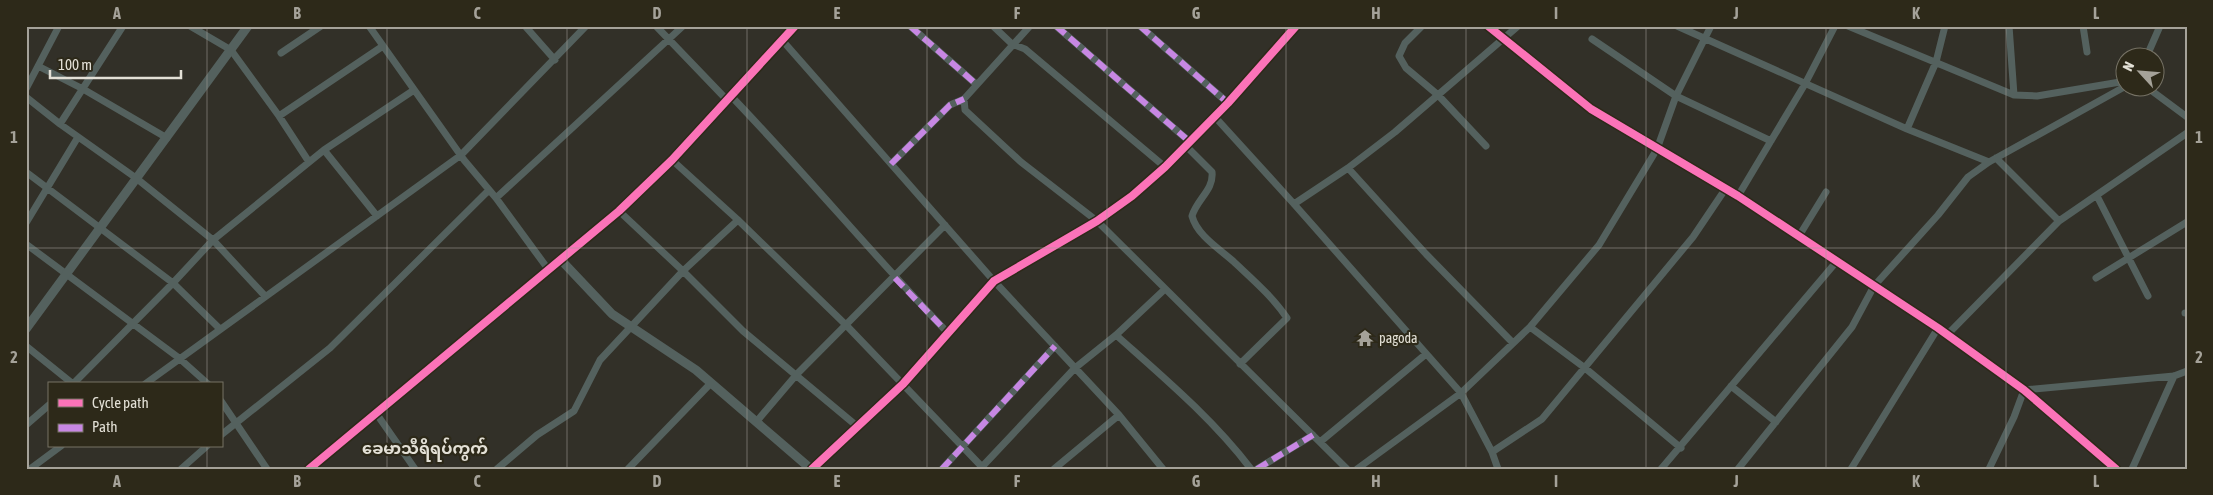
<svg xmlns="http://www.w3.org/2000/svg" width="2213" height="495" viewBox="0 0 2213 495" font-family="'Asap Condensed','Noto Sans Myanmar',sans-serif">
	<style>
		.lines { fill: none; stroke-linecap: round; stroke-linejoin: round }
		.minor { stroke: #54615e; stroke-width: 7 }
		.tertiary { stroke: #54615e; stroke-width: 9 }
		.quiet { stroke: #c787e3; stroke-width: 6; stroke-dasharray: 12 6; stroke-linecap: butt }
		.cycleway-casing { stroke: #2d2919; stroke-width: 11 }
		.cycleway { stroke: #fb73b8; stroke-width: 8 }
		.grid { fill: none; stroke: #a5a299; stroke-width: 1; stroke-opacity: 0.55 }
		.labels { text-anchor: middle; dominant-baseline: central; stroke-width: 4.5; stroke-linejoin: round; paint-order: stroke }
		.poi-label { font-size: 14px; fill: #e3e0d6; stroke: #2d2919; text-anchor: start }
		.quarter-label { font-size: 16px; font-weight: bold; fill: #e3e0d6; stroke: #2d2919 }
		.neatline { fill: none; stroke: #a5a299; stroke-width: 2 }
		.grid-label { font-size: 16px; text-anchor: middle; font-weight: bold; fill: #a5a299 }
	</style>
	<rect width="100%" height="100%" fill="#323028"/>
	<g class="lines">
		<!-- minor -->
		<path class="minor" d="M190,26l41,24 48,66 30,46
			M369,26l95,134 32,38 52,71
			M525,26l30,34
			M656,26l71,74
			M910,26l66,58
			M993,26l19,18 13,5 140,118
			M1030,26l-66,73 1,11 56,52 76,59 250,248
			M1056,26l134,116
			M1140,26l88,77
			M1422,26l-17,17 -6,13 7,12 32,27 48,51
			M1677,26l230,103 82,33
			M1848,26l166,69 23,1 89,-15
			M2009,26l5,69
			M2083,26l4,26
			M1592,39l84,57 95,45
			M782,40l212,241 125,134 44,54
			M281,53l40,-27
			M2146,58l14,-32
			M38,66l45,23 84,49
			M2148,88l39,29
			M26,89l33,-63
			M731,96c74,77 142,159 216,236
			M26,97l34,27 76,54 77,62 52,56
			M279,116l104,-70
			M1215,117l79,87 167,189 31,59 6,17
			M60,124l63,-98
			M1907,129l29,-67 9,-36
			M1186,146l26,26c2,18 -15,27 -20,44 5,19 26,32 41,45 19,18 39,35 54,57l-47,46
			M324,150l53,66
			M1996,158l63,63
			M672,160l66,60 108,105 138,144
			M891,164l59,-59 14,-6
			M1348,168l78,86 87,89
			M26,172l147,111 47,46
			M1738,196l67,-112 30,-58
			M2097,196l51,100
			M496,198l187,-172
			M1294,204l54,-36 47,-36 123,-106
			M619,211l64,60 60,60 115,96
			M26,223l52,-86
			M1799,236l27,-44
			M26,244l153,114 29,26
			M2096,278l91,-56
			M2185,313h2
			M1530,327l55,41 96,80
			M1116,335c47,42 96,83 135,134
			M1947,335l112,-114 128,-88
			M26,346l47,38
			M73,384l100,-101 40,-43 111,-90 90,-60
			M145,384l316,-229 125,-129
			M1731,386l45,36
			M221,401l46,68
			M376,413l39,56
			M757,421l40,-47 148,-149
			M26,425l23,-20
			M221,435l109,-87 159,-158
			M1320,442l106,-88
			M1492,452l50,-33 151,-182 33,-49
			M30,469l31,-23
			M181,469l26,-23
			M497,469l40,-34 37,-24 26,-51 83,-89 55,-51
			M628,469l83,-86
			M812,469l91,-85 91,-103 103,-60 35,-25 33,-29 63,-64 68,-77
			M942,469l113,-123
			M980,469l95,-101 41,-33 49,-46
			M1054,469l65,-54
			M1257,469l56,-34
			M1357,469l104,-76 69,-66 69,-82 58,-96 19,-53 35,-70
			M1661,469l176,-208
			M1738,469l114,-142 22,-41 64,-71 30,-38 21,-15 137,-76
			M1851,469l87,-141
			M1989,469l25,-52 10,-27 150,-14 13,-5
			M2132,469l42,-93"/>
		<!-- tertiary -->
		<path class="tertiary" d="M1488,26l103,83 147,87 200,132 86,62 92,79
			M560,259l52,55 84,56 115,99
			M26,329l222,-303
			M309,469l310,-258 53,-51 123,-134"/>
		<!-- quiet -->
		<path class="quiet" d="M910,26l66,58
			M1056,26l134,116
			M1140,26l88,77
			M891,164l59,-59 14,-6
			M895,278l52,54
			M942,469l113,-123
			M1257,469l56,-34"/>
		<!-- cycleway casing -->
		<g class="cycleway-casing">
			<path id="cycleway" d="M1488,26l103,83 147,87 200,132 86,62 92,79
				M309,469l310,-258 53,-51 123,-134
				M812,469l91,-85 91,-103 103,-60 35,-25 33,-29 63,-64 68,-77"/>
		</g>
		<!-- cycleway -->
		<use href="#cycleway" class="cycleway"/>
	</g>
	<!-- grid -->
	<path class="grid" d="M207,26v358M387,26v443M567,26v443M747,26v443M927,26v443M1107,26v443M1286,26v443M1466,26v443M1646,26v443M1826,26v443M2006,26v443M26,248h2161M207,446v23"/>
	<!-- icons -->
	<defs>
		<g id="temple-bare" transform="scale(1.35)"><path d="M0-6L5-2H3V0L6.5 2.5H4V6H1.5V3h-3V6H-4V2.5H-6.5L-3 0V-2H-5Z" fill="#a5a299" stroke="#2d2919" stroke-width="2.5" paint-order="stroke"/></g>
	</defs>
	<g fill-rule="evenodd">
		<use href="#temple-bare" x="1365" y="338"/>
	</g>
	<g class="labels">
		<!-- poi labels -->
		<g class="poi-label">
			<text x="1379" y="338">pagoda</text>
		</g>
		<!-- quarter labels -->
		<g class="quarter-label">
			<text x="425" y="448">ခေမာသီရိရပ်ကွက်</text>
		</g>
	</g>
	<!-- border -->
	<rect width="2213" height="495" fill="none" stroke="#2d2919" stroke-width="55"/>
	<!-- legend -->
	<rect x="48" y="382" width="175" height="65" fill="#2d2919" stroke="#767265"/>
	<rect x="58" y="399" width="25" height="8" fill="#fb73b8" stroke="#767265"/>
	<text x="92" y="408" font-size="15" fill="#e3e0d6">Cycle path</text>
	<rect x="58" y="424" width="25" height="8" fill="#c787e3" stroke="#767265"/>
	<text x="92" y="432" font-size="15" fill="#e3e0d6">Path</text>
	<!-- north arrow -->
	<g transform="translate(2140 72) rotate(296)"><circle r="24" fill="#2d2919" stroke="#767265"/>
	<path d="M0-4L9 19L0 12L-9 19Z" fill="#a5a299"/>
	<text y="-8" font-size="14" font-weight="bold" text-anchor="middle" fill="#e3e0d6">N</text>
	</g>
	<!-- scale -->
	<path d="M50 70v8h131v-8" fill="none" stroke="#e3e0d6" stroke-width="2.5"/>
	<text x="58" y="70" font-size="15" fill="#e3e0d6" stroke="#2d2919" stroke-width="4" paint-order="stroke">100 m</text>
	<rect x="28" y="28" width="2158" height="440" class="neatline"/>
	<g class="grid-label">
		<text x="117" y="19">A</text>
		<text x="297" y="19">B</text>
		<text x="477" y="19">C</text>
		<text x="657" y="19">D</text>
		<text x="837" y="19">E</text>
		<text x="1017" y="19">F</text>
		<text x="1196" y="19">G</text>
		<text x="1376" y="19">H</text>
		<text x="1556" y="19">I</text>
		<text x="1736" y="19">J</text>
		<text x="1916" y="19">K</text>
		<text x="2096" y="19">L</text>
		<text x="14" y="143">1</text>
		<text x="2199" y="143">1</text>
		<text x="14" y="363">2</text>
		<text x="2199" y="363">2</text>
		<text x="117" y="487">A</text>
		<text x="297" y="487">B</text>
		<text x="477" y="487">C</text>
		<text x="657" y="487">D</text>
		<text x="837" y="487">E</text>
		<text x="1017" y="487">F</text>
		<text x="1196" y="487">G</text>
		<text x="1376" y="487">H</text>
		<text x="1556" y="487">I</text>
		<text x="1736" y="487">J</text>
		<text x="1916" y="487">K</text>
		<text x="2096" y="487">L</text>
	</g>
</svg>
